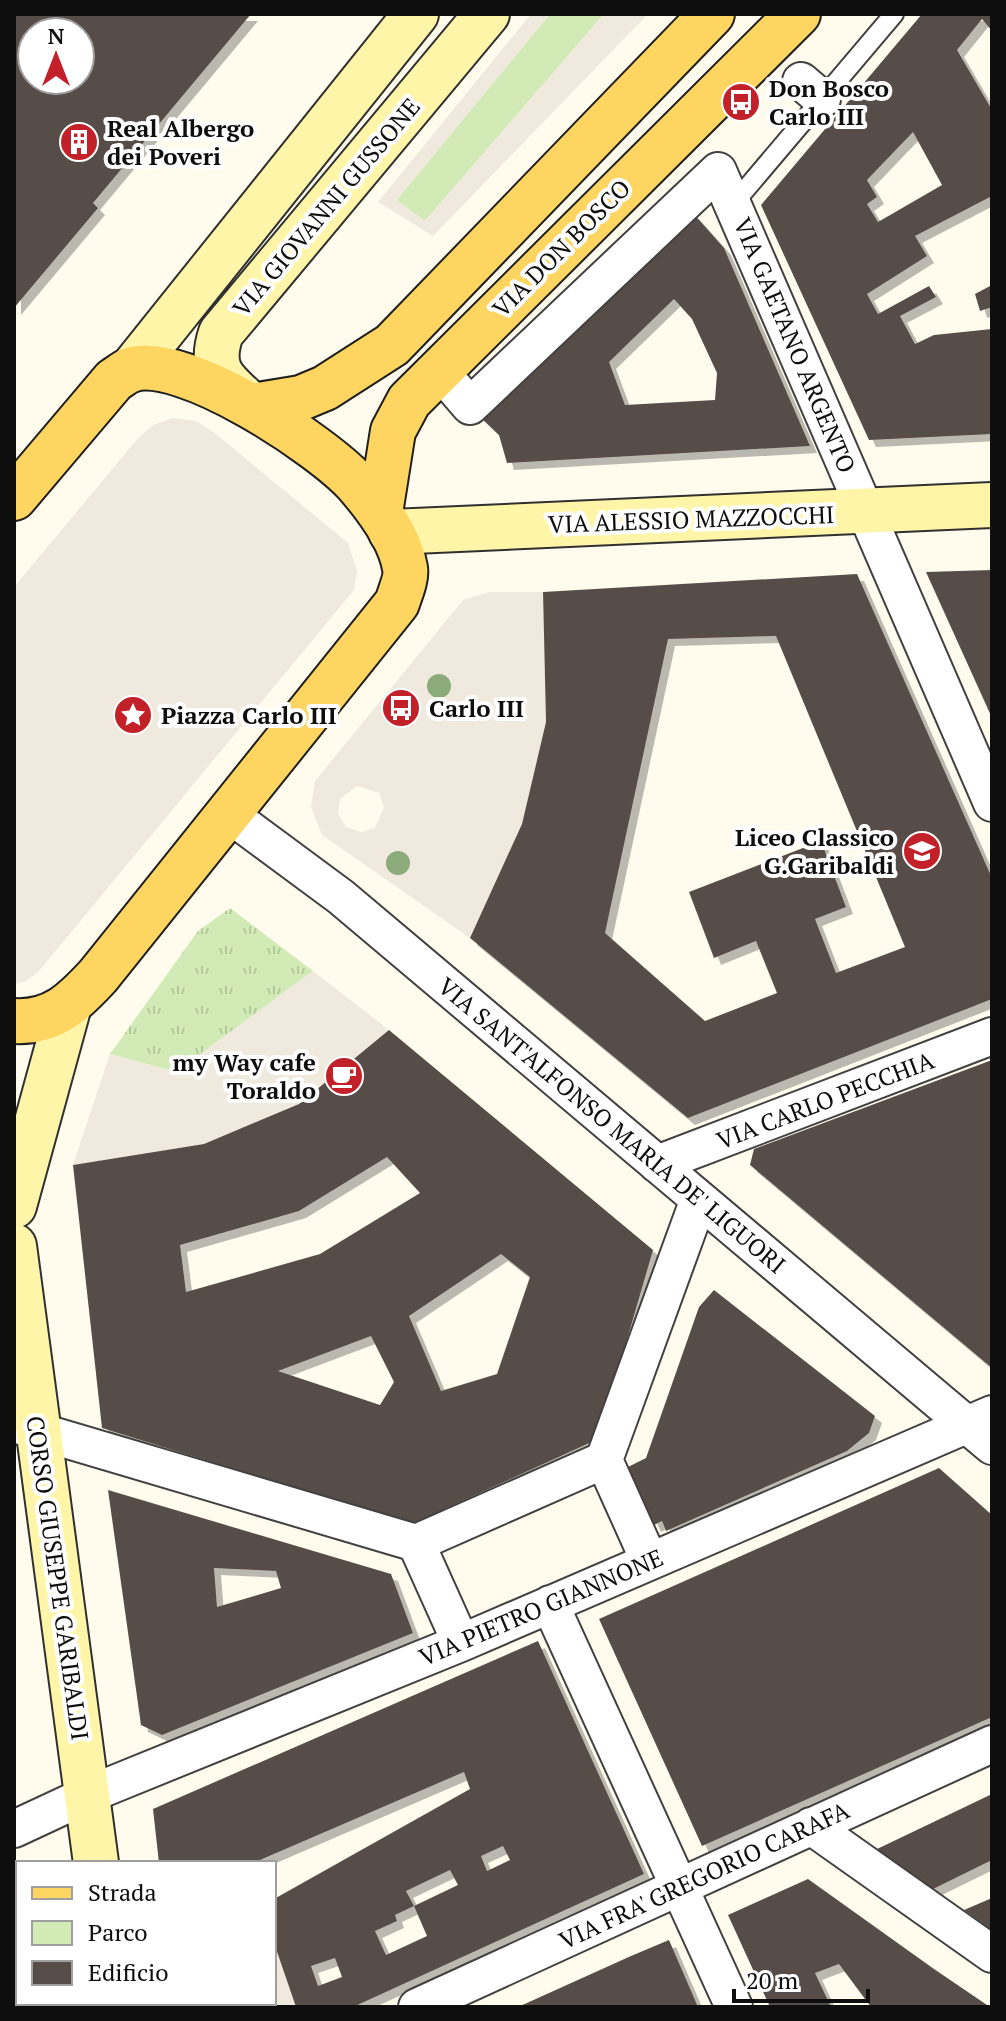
<svg xmlns="http://www.w3.org/2000/svg" width="1006" height="2021" viewBox="0 0 1006 2021" font-family="'PT Serif',serif">
	<style>
		.grass { fill: url(#grass-tufts) }
		.park { fill: #d2ebb6 }
		.plaza { fill: #efeadd; fill-rule: evenodd }
		.building { fill: #574e49; fill-rule: evenodd; filter: url(#shadow) }
		.lines { fill: none; stroke-linecap: round; stroke-linejoin: round }
		.lane-casing { stroke: #414141; stroke-width: 22 }
		.street-casing { stroke: #414141; stroke-width: 40 }
		.secondary-casing { stroke: #303030; stroke-width: 48 }
		.primary-casing { stroke: #1f1f1f; stroke-width: 48 }
		.lane { stroke: #fff; stroke-width: 18 }
		.street { stroke: #fff; stroke-width: 36 }
		.secondary { stroke: #fff5a9; stroke-width: 44 }
		.primary { stroke: #fdd560; stroke-width: 44 }
		.tree { fill: #8bab7a }
		.labels { text-anchor: middle; dominant-baseline: central; stroke-width: 8; stroke-linejoin: round; paint-order: stroke }
		.poi-label { font-size: 24px; font-weight: bold; fill: #0e0e0e; stroke: #fff; text-anchor: start }
		.street-label { font-size: 24px; fill: #0e0e0e; stroke: #fff }
	</style>
	<defs>
		<pattern id="grass-tufts" width="24" height="20" patternUnits="userSpaceOnUse" patternTransform="scale(2)"><rect width="24" height="20" fill="#d2ebb6"/><path d="M3 7l-1-3M5 7V3M7 7l1-3M15 17l-1-3M17 17v-4M19 17l1-3" fill="none" stroke="#b3c89b"/></pattern>
		<filter id="shadow"><feDropShadow dx="7" dy="7" stdDeviation="0" flood-color="#0004"/></filter>
	</defs>
	<rect width="100%" height="100%" fill="#fffcee"/>
	<!-- grass -->
	<path class="grass" d="M230,908l83,63 -137,101 -66,-18 88,-123z"/>
	<!-- park -->
	<path class="park" d="M550,14h54l-179,207 -29,-21z"/>
	<!-- plaza -->
	<path class="plaza" d="M531,14h19l-153,186 28,21 179,-207h44l-215,222 -55,-34z
		M173,418l23,3 20,13 132,109 9,28 -3,19 -315,381 -13,10 -12,3v-397l125,-150 14,-12z
		M490,592h53l3,130 -24,102 -52,114 -148,-103 -11,-28 4,-26 148,-181zM357,786l22,7 5,14 -9,21 -14,4 -15,-5 -8,-13 2,-15z
		M313,971l76,59 -90,74 -95,40 -131,21 37,-111 66,18z
		M274,1943l22,64h-181v-4h159z"/>
	<!-- building -->
	<path class="building" d="M14,14h237l-158,189 5,5 -84,100zM32,32h48v48h-48z
		M922,14h70v17l-10,-12 -25,31 35,60v92l-2,-5 -75,39 12,20 -60,38 11,20 51,-28 7,11 -36,19 15,28 19,-9 58,-6v105l-123,6 -108,-235zM913,132l29,53 -64,37 -11,-18 10,-7 -10,-17z
		M692,212l32,36 86,198 -303,17 -8,-28 -22,-21zM674,299l18,20 25,54 -2,27 -90,5 -16,-43z
		M992,285v22l-12,4 -5,-17z
		M992,570v148l-66,-146z
		M857,574l135,304v121l-304,119 -218,-180 52,-114 24,-102 -3,-130zM776,636l129,311 -69,26 -21,-54 31,-12 -25,-66 -132,51 25,66 42,-17 21,52 -72,28 -100,-88 63,-294z
		M389,1030l264,220 -55,189 -186,85 -310,-96 -29,-263 131,-21 95,-40zM387,1157l33,36 -100,61 -134,38 -6,-47 119,-34zM501,1254l29,23 -33,97 -56,17 -32,-75zM371,1336l23,46 -14,23 -102,-34z
		M992,1060v308l-242,-203 4,-16z
		M714,1290l161,126 -6,17 -22,18 -181,80 -4,-10 -8,4 -26,-58 18,-9 53,-151z
		M939,1468l53,47v202l-290,129 -103,-227z
		M108,1490l283,84 22,59 -251,102 -21,-10zM214,1568l62,3 5,17 -64,19z
		M538,1641l106,233 -291,133h-57l-22,-64v-44l196,-110 -6,-17 -211,91h-94l-6,-54zM503,1846l7,14 -23,11 -6,-15zM450,1870l8,15 -44,21 13,30 -41,19 -11,-24 22,-10 -2,-6 19,-9 -8,-15zM335,1958l7,19 -24,9 -7,-20z
		M992,1794v66l-59,29 -58,-39z
		M14,1859l4,4v140h23v4h-27z
		M808,1879l126,90 56,38h-119l-32,-43 -24,9 16,34h-61l-42,-92z
		M992,1898v32l-28,-20z
		M669,1940l29,67h-180l113,-51z"/>
	<g class="lines">
		<!-- lane casing -->
		<g class="lane-casing">
			<path id="lane" d="M734,203l160,-189"/>
		</g>
		<!-- street casing -->
		<g class="street-casing">
			<path id="street" d="M801,81l21,18
				M438,369l32,37 248,-235 274,632
				M226,812l115,85 651,549
				M657,1164l335,-128
				M14,1424l402,119
				M604,1460l95,-261
				M550,1604l184,403
				M461,1643l-45,-100 188,-83 45,100
				M811,1826l181,128
				M14,1829l73,-34 374,-152 531,-229
				M417,2007l575,-263"/>
		</g>
		<!-- secondary casing -->
		<g class="secondary-casing">
			<path id="secondary" d="M131,370l285,-356
				M252,406c-27,-25 -44,-34 -31,-73l266,-319
				M391,532l601,-27
				M14,1206l54,-197
				M14,1246l82,617
				M115,2003v4"/>
		</g>
		<!-- primary casing -->
		<g class="primary-casing">
			<path id="primary" d="M252,406l49,-8 24,-10 67,-43 320,-331
				M14,498l100,-118c5,-3 11,-8 16,-10 52,-18 191,75 226,113 20,23 44,54 49,85 2,10 -5,25 -8,35l-299,373c-25,27 -45,47 -84,45
				M380,513l13,-82 16,-30 389,-387"/>
		</g>
		<!-- lane -->
		<use href="#lane" class="lane"/>
		<!-- street -->
		<use href="#street" class="street"/>
		<!-- secondary -->
		<use href="#secondary" class="secondary"/>
		<!-- primary -->
		<use href="#primary" class="primary"/>
	</g>
	<!-- trees -->
	<g class="tree">
		<circle cx="439" cy="686" r="12"/>
		<circle cx="398" cy="863" r="12"/>
	</g>
	<!-- icons -->
	<defs>
		<g id="bus-disc" transform="scale(2)"><circle r="9.5" fill="#c2212a" stroke="#fff"/><path d="M-5-6H5V4H4V6H2V4H-2V6H-4V4H-5ZM-3.5-4V0h7V-4ZM-3.5 1.2v1.5H-2V1.2ZM2 1.2v1.5H3.5V1.2Z" fill="#fff"/></g>
		<g id="building-disc" transform="scale(2)"><circle r="9.5" fill="#c2212a" stroke="#fff"/><path d="M-4-6H4V6H1V3H-1V6H-4ZM-2.5-4.3h1.7v1.8h-1.7ZM.8-4.3h1.7v1.8H.8ZM-2.5-1h1.7V.8h-1.7ZM.8-1h1.7V.8H.8Z" fill="#fff"/></g>
		<g id="sight-disc" transform="scale(2)"><circle r="9.5" fill="#c2212a" stroke="#fff"/><path d="M0-6L1.8-2.2L6-1.7L2.9 1.2L3.7 5.4L0 3.3L-3.7 5.4L-2.9 1.2L-6-1.7L-1.8-2.2Z" fill="#fff"/></g>
		<g id="school-disc" transform="scale(2)"><circle r="9.5" fill="#c2212a" stroke="#fff"/><path d="M0-5L7-2L0 1L-7-2ZM-4 1L0 2.5L4 1V4Q0 6-4 4Z" fill="#fff"/></g>
		<g id="cafe-disc" transform="scale(2)"><circle r="9.5" fill="#c2212a" stroke="#fff"/><path d="M-5.5-4.5H6V0H3Q3 3.5 0 3.5H-2.5Q-5.5 3.5-5.5 0ZM3-3.2v2h1.7v-2ZM-6 4.5H4V6H-6Z" fill="#fff"/></g>
	</defs>
	<g fill-rule="evenodd">
		<use href="#bus-disc" x="741" y="102"/>
		<use href="#building-disc" x="79" y="142"/>
		<use href="#bus-disc" x="401" y="708"/>
		<use href="#sight-disc" x="133" y="715"/>
		<use href="#school-disc" x="922" y="851"/>
		<use href="#cafe-disc" x="344" y="1076"/>
	</g>
	<g class="labels">
		<!-- poi labels -->
		<g class="poi-label">
			<text x="769" y="88">Don Bosco<tspan x="769" dy="28">Carlo III</tspan></text>
			<text x="107" y="128">Real Albergo<tspan x="107" dy="28">dei Poveri</tspan></text>
			<text x="429" y="708">Carlo III</text>
			<text x="161" y="715">Piazza Carlo III</text>
			<text x="894" y="837" text-anchor="end">Liceo Classico<tspan x="894" dy="28">G.Garibaldi</tspan></text>
			<text x="316" y="1062" text-anchor="end">my Way cafe<tspan x="316" dy="28">Toraldo</tspan></text>
		</g>
		<!-- street labels -->
		<g class="street-label">
			<text transform="translate(326 207) rotate(-50)">VIA GIOVANNI GUSSONE</text>
			<text transform="translate(561 248) rotate(-45)">VIA DON BOSCO</text>
			<text transform="translate(795 345) rotate(67)">VIA GAETANO ARGENTO</text>
			<text transform="translate(691 519) rotate(-2)">VIA ALESSIO MAZZOCCHI</text>
			<text transform="translate(825 1100) rotate(-21)">VIA CARLO PECCHIA</text>
			<text transform="translate(612 1125) rotate(40)">VIA SANT'ALFONSO MARIA DE' LIGUORI</text>
			<text transform="translate(58 1578) rotate(82)">CORSO GIUSEPPE GARIBALDI</text>
			<text transform="translate(541 1607) rotate(-23)">VIA PIETRO GIANNONE</text>
			<text transform="translate(704 1875) rotate(-25)">VIA FRA' GREGORIO CARAFA</text>
		</g>
	</g>
	<!-- border -->
	<rect width="1006" height="2021" fill="none" stroke="#0e0e0e" stroke-width="32"/>
	<!-- legend -->
	<rect x="16" y="1861" width="260" height="144" fill="#ffffff" stroke="#9f9f9f" stroke-width="2"/>
	<rect x="32" y="1887" width="40" height="12" fill="#fdd560" stroke="#9f9f9f" stroke-width="2"/>
	<text x="88" y="1901" font-size="24" fill="#0e0e0e">Strada</text>
	<rect x="32" y="1921" width="40" height="24" fill="#d2ebb6" stroke="#9f9f9f" stroke-width="2"/>
	<text x="88" y="1941" font-size="24" fill="#0e0e0e">Parco</text>
	<rect x="32" y="1961" width="40" height="24" fill="#574e49" stroke="#9f9f9f" stroke-width="2"/>
	<text x="88" y="1981" font-size="24" fill="#0e0e0e">Edificio</text>
	<!-- north arrow -->
	<g transform="translate(56 56)"><circle r="38" fill="#ffffff" stroke="#9f9f9f" stroke-width="2"/>
	<path d="M0-6L14 30L0 20L-14 30Z" fill="#c2212a"/>
	<text y="-12" font-size="22" font-weight="bold" text-anchor="middle" fill="#0e0e0e">N</text>
	</g>
	<!-- scale -->
	<path d="M734 1989v12h134v-12" fill="none" stroke="#0e0e0e" stroke-width="4"/>
	<text x="746" y="1989" font-size="24" fill="#0e0e0e" stroke="#ffffff" stroke-width="6" paint-order="stroke">20 m</text>
</svg>
